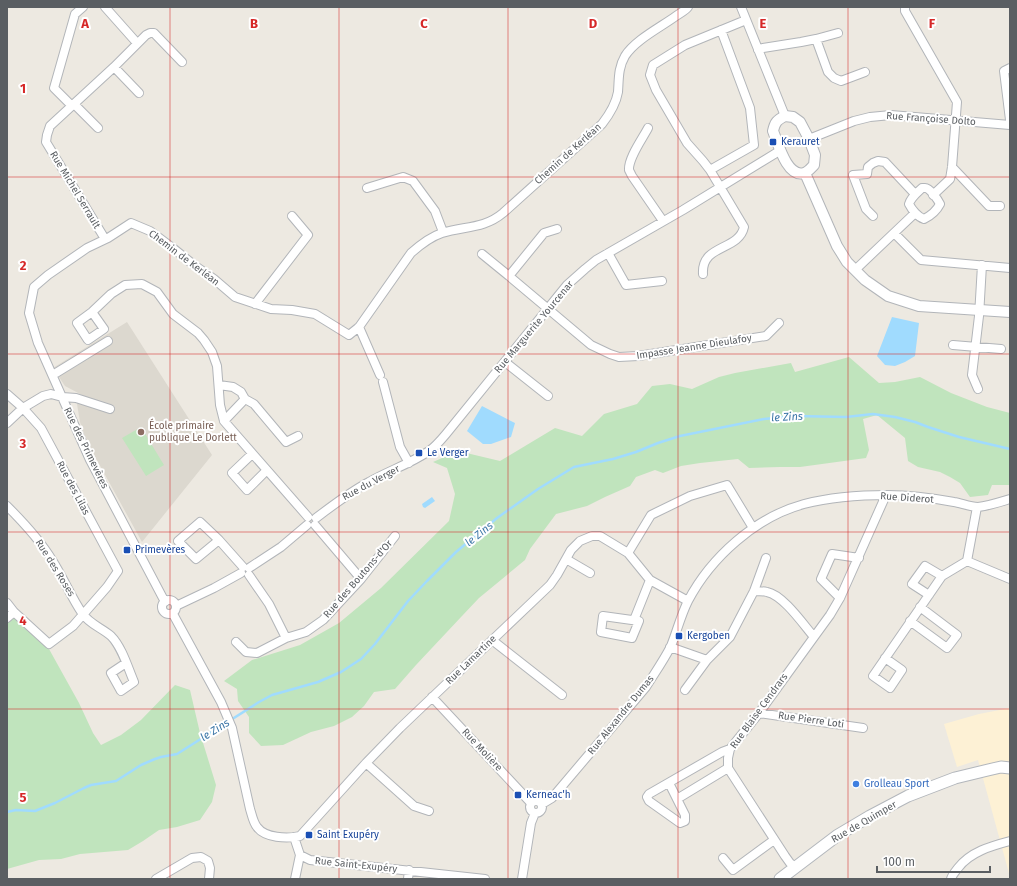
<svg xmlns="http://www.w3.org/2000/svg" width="1017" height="886" viewBox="0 0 1017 886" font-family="'Fira Sans',sans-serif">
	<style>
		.commercial { fill: #fdf1d5 }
		.education { fill: #dcd8cf }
		.green { fill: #c0e4bd }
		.water { fill: #a0dbfe }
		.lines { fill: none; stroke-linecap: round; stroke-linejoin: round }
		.stream { stroke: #a0dbfe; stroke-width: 2.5 }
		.minor-casing { stroke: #b2b5b9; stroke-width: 10 }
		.tertiary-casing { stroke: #b2b5b9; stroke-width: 12 }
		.secondary-casing { stroke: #b3b7bc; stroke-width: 13 }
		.minor { stroke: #fff; stroke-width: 8 }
		.tertiary { stroke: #fff; stroke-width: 10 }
		.secondary { stroke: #fff; stroke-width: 11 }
		.grid { fill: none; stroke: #d62828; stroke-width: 1; stroke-opacity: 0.55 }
		.transit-dot { fill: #1a4fb4; stroke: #fff; stroke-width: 1.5 }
		.education-dot { fill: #8d6e63; stroke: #fff; stroke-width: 1.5 }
		.shop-dot { fill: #3f7fe0; stroke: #fff; stroke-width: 1.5 }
		.labels { text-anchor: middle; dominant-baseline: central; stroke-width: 4; stroke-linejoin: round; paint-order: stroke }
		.street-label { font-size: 10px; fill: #5a5e62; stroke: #fff }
		.transit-label { font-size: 10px; fill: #164399; stroke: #fff; text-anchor: start }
		.education-label { font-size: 10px; fill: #785e54; stroke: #fff; text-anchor: start }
		.shop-label { font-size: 10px; fill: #366cbe; stroke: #fff; text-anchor: start }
		.water-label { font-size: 11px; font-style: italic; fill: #3c76a7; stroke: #fff }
		.grid-label { font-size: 13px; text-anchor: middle; font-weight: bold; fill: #d62828; stroke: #fff; stroke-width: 4; stroke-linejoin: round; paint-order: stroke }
	</style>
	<rect width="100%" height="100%" fill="#ede9e1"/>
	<!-- commercial -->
	<path class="commercial" d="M1010,708v169l-32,-117 -21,7 -13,-43 35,-10z"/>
	<!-- education -->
	<path class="education" d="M127,322l85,133 -70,87 -55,-100 -7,-20 -3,-18 1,-2h2l2,-7 -17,-9 -12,-18z"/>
	<!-- green -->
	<path class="green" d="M849,357l30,26 16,-1 25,-5 31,16 36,14 23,6v72h-18l-4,10 -18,2 -10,-14 -10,-6 -10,-5 -22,-5 -10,-6 -3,-23 -28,-23 -14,4 6,31 -3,8 -66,9h-20l-31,1 -11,-9 -38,4 -19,3 -18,7 -8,-3 -19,7 -6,9 -25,11 -18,9 -31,8 -26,35 -5,11 -46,38 -17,18 -46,49 -21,24 -21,3 -10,14 -12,11 -18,9 -23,6 -28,13 -22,1 -12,-13v-16l-11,-16 -1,-12 -13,-8 28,-21 48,-15 39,-22 42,-35 68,-67 6,-27 -8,-26 -14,-6 25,-11 42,10 55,-33 27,8 22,-22 33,-10 15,-18 18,-2 22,5 27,-12 16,-4 56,-10 4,9z
		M141,427l23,38 -18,11 -24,-38z
		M14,616l35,33 30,54 14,30 8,12 20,-10 20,-15 34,-35 15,5 10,43 16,52 -4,17 -12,18 -23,7 -18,3 -16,11 -15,9 -48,4 -19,5 -22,1 -32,9v-248z"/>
	<!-- water -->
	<path class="water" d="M892,317l27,6 -4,33 -10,6 -10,4 -10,-1 -8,-9z
		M482,406l33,17 -4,14 -20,7h-8l-16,-13z
		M432,497l3,4 -10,7 -2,-1 -1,-3z"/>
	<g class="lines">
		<!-- stream -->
		<path class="stream" d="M7,812l9,-2 19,1 20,-8 29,-15 7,-3 25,-4 25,-16 14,-6 6,-2 16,-3 82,-52 13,-7 46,-13 23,-10 20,-13 14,-15 33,-43 19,-20 29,-29 41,-34 41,-29 36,-22 39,-8 23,-7 22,-9 22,-7 84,-17 32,-3 50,1 27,-3 22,3 20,5 13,5 31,10 51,12"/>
		<!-- minor casing -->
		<g class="minor-casing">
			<path id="minor" d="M105,7l32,36
				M741,7l44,109
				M905,7v4l52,91 -5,65 -2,12 -17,16
				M816,39l22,-6
				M758,50l5,-2 38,-6 15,-3 12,33 6,6 7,3 24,-9
				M114,67l25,26
				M1010,68l-6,3 6,49
				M74,104l24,24
				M72,106l-18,-18 21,-74 8,-7
				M648,128c-5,10 -20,30 -19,42 1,2 2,4 3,6l31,45
				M809,139l45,-18 16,-4 21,-2 119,10
				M952,167l37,39h11
				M710,170l44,-25 -4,-37 -29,-78
				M367,188l36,-11 10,4 22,30 8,21
				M922,188c1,0 2,0 3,0 5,0 13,12 15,16 -3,6 -10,12 -16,15 -6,-2 -12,-9 -15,-15 2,-7 8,-11 13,-16z
				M873,216l-7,-7 -13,-34 14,-1 1,-7 5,-4 5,-2 7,1 30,32
				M557,229l-13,4 -35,43 82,69 19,9 9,3 19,-1 128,-20 13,-13
				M894,233l27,27 89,8
				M105,239l-59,-97 1,-7 3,-9 64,-59 32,-32 4,-2h4l28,29
				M608,253l18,32 36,-4
				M482,254l27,22
				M855,270l60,-57
				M703,274c-2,-30 36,-23 41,-47l-34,-57 -7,-9 -16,-18 -31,-53 -6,-15 3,-10 32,-20 61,-25
				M255,304l53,-69 -16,-19
				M92,312l12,17 -16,11 -11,-17 15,-11 19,-18 14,-9 17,-1 15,8 16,22 25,19 6,7 8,12 5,14 3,39 4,16 84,96
				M359,327l21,48
				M953,345l48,4
				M505,362l43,34
				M56,373l52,-32
				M383,382l17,65 9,16
				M219,385l14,2 8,5 4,7 9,5 32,38 12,-6
				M978,389l-6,-14 7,-59 3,-51
				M7,394l16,14 18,20 77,143 -11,16 -34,39 -24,18 -35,-32 -7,-9
				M224,421l21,-22
				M7,423l16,-15 20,-12 8,-2 11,3 14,1 34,11
				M252,454l-20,19 15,17 20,-20
				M7,506c17,17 33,34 45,54 11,17 19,37 30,53 7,11 20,15 29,23 11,11 17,32 23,46l-13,9 -10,-18 15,-10
				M316,518c17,-13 34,-26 53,-36 19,-11 41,-18 60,-31 6,-4 12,-11 17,-17l121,-149 18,-16 11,-9 87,-50 98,-60
				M315,525l46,54
				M219,540l-23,19 -18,-18 22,-19 19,18 24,27
				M628,553l23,-38 39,-19 37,-11 26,43
				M566,559l24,14
				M967,561l10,-54
				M967,561l43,18
				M249,568l32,-21 26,-22
				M249,575l20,29 17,34
				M754,591c4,0 9,0 13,1 16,3 36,32 47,45
				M929,595l-17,-11 13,-18 17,10
				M840,598l-19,-19 11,-25 27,4
				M162 607a7 7 0 1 1 14 0a7 7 0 1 1-14 0Z
				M165,602l-75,-142 -52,-117 -9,-30 5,-26 14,-12 39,-27 21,-10 23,-15 19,8 24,18 20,16 20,14 21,18 36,12 21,1 23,4 34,21 10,-8 52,-74c9,-8 19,-16 31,-20 22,-7 42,-4 61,-20l99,-89c7,-9 14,-20 16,-32 1,-13 0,-24 7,-36 10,-16 36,-29 51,-40 4,-3 9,-5 12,-9
				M176,606l38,-18 27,-15
				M173,614l48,88 11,26 18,81c2,6 3,13 7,18 8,11 30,12 43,9l66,-73 34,-35 150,-143 7,-10 14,-25 9,-9 12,-5h8l28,17 22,27 38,21
				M603,616l36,5 -7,17 -31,-6z
				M7,618l7,-6
				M634,620l16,-40
				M910,621l37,27 10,-13 -37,-28
				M492,640l70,55
				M236,642l10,10 11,1 29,-15 20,-6 17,-12 38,-41 34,-43
				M670,647l37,13
				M885,658l17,12 -12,18 -17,-12 69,-100 25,-15
				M685,690l22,-30 23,-23 24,-46 12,-33
				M432,697l99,106
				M759,713l104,15
				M366,763l48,43 15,5
				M669,783l16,32v6l-5,2 -31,-22 -2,-4 2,-3 73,-42 8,-3
				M677,799l51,-31
				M530 807a6 6 0 1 1 12 0a6 6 0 1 1-12 0Z
				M542,804l10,-6 94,-111c8,-13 18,-27 25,-41 6,-15 10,-31 17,-45 23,-44 68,-84 116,-97 27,-7 56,-9 84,-9 22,0 44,3 66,7 7,1 16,5 24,5 10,-1 22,-5 32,-8
				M294,837l6,18 -5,24
				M300,855l10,5 175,19
				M723,858l10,12 41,-30
				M796,867l-6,-4 -5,-7 -57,-88v-10l2,-9 29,-36 55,-76 16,-22 10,-17 46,-103
				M156,879l36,-21 9,-1 7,4 2,7 -1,11
				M408,879l1,-9
				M522,879l9,-56 4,-10
				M951,879c1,-4 4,-7 7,-11 12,-16 33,-22 52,-27"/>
		</g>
		<!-- tertiary casing -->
		<g class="tertiary-casing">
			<path id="tertiary" d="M785,116l8,1 7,5 9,17 6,16 -1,10c-3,3 -6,7 -10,8 -17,5 -26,-30 -31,-42 2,-9 4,-11 12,-15z
				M805,173l32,73 10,16 18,18 23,16 31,10 91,6"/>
		</g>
		<!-- secondary casing -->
		<g class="secondary-casing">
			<path id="secondary" d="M780,879l58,-44 32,-19 38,-20 47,-18 33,-8 13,-3 9,1"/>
		</g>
		<!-- minor -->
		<use href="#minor" class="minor"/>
		<!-- tertiary -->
		<use href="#tertiary" class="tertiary"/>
		<!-- secondary -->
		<use href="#secondary" class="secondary"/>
	</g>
	<!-- grid -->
	<path class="grid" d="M170,7v872M339,7v872M508,7v872M678,7v872M848,7v872M7,177h1003M7,354h1003M7,532h1003M7,709h1003"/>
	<!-- markers -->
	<g class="transit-dot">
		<rect x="769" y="138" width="8" height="8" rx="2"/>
		<rect x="415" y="449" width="8" height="8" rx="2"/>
		<rect x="123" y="546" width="8" height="8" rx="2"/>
		<rect x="675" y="632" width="8" height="8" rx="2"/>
		<rect x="514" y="791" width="8" height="8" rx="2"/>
		<rect x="305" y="831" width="8" height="8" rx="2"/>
	</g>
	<circle class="education-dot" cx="141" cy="432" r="4"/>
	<circle class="shop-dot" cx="856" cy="784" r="4"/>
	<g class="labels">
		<!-- street labels -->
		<g class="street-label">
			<text transform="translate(931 119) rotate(4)">Rue Françoise Dolto</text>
			<text transform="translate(568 154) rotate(-42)">Chemin de Kerléan</text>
			<text transform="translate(75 190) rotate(59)">Rue Michel Serrault</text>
			<text transform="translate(184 258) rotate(37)">Chemin de Kerléan</text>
			<text transform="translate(534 327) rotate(-50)">Rue Marguerite Yourcenar</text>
			<text transform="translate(694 347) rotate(-9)">Impasse Jeanne Dieulafoy</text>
			<text transform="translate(86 448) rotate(64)">Rue des Primevères</text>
			<text transform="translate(371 483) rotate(-28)">Rue du Verger</text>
			<text transform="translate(73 488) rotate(62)">Rue des Lilas</text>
			<text transform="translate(907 498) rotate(4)">Rue Diderot</text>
			<text transform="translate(55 568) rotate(58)">Rue des Roses</text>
			<text transform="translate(358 579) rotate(-49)">Rue des Boutons-d'Or</text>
			<text transform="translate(471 660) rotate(-44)">Rue Lamartine</text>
			<text transform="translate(759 711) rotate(-54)">Rue Blaise Cendrars</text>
			<text transform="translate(621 715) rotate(-51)">Rue Alexandre Dumas</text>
			<text transform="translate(811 720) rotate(8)">Rue Pierre Loti</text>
			<text transform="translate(482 750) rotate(47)">Rue Molière</text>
			<text transform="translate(864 822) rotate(-30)">Rue de Quimper</text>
			<text transform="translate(356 865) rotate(6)">Rue Saint-Exupéry</text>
		</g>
		<!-- transit labels -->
		<g class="transit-label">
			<text x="781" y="142">Kerauret</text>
			<text x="427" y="453">Le Verger</text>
			<text x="135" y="550">Primevères</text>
			<text x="687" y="636">Kergoben</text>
			<text x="526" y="795">Kerneac'h</text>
			<text x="317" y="835">Saint Exupéry</text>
		</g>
		<!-- education labels -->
		<g class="education-label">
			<text x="149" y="426">École primaire<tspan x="149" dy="12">publique Le Dorlett</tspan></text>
		</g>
		<!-- shop labels -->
		<g class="shop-label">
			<text x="864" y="784">Grolleau Sport</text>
		</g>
		<!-- water labels -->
		<g class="water-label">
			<text transform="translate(787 417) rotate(-3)">le Zins</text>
			<text transform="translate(479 534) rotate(-39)">le Zins</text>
			<text transform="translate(215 730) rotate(-32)">le Zins</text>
		</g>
	</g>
	<g class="grid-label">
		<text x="85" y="28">A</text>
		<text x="254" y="28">B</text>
		<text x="424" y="28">C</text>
		<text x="593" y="28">D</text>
		<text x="763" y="28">E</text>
		<text x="932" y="28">F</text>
		<text x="23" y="93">1</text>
		<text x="23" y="270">2</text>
		<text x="23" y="448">3</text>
		<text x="23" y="625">4</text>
		<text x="23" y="802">5</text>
	</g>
	<!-- border -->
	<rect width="1017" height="886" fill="none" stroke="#5a5e62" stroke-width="16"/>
	<!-- scale -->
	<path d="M877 866v6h113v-6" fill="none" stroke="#5a5e62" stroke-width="2"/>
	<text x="883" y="866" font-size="12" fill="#5a5e62" stroke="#ffffff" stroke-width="3" paint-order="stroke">100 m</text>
</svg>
